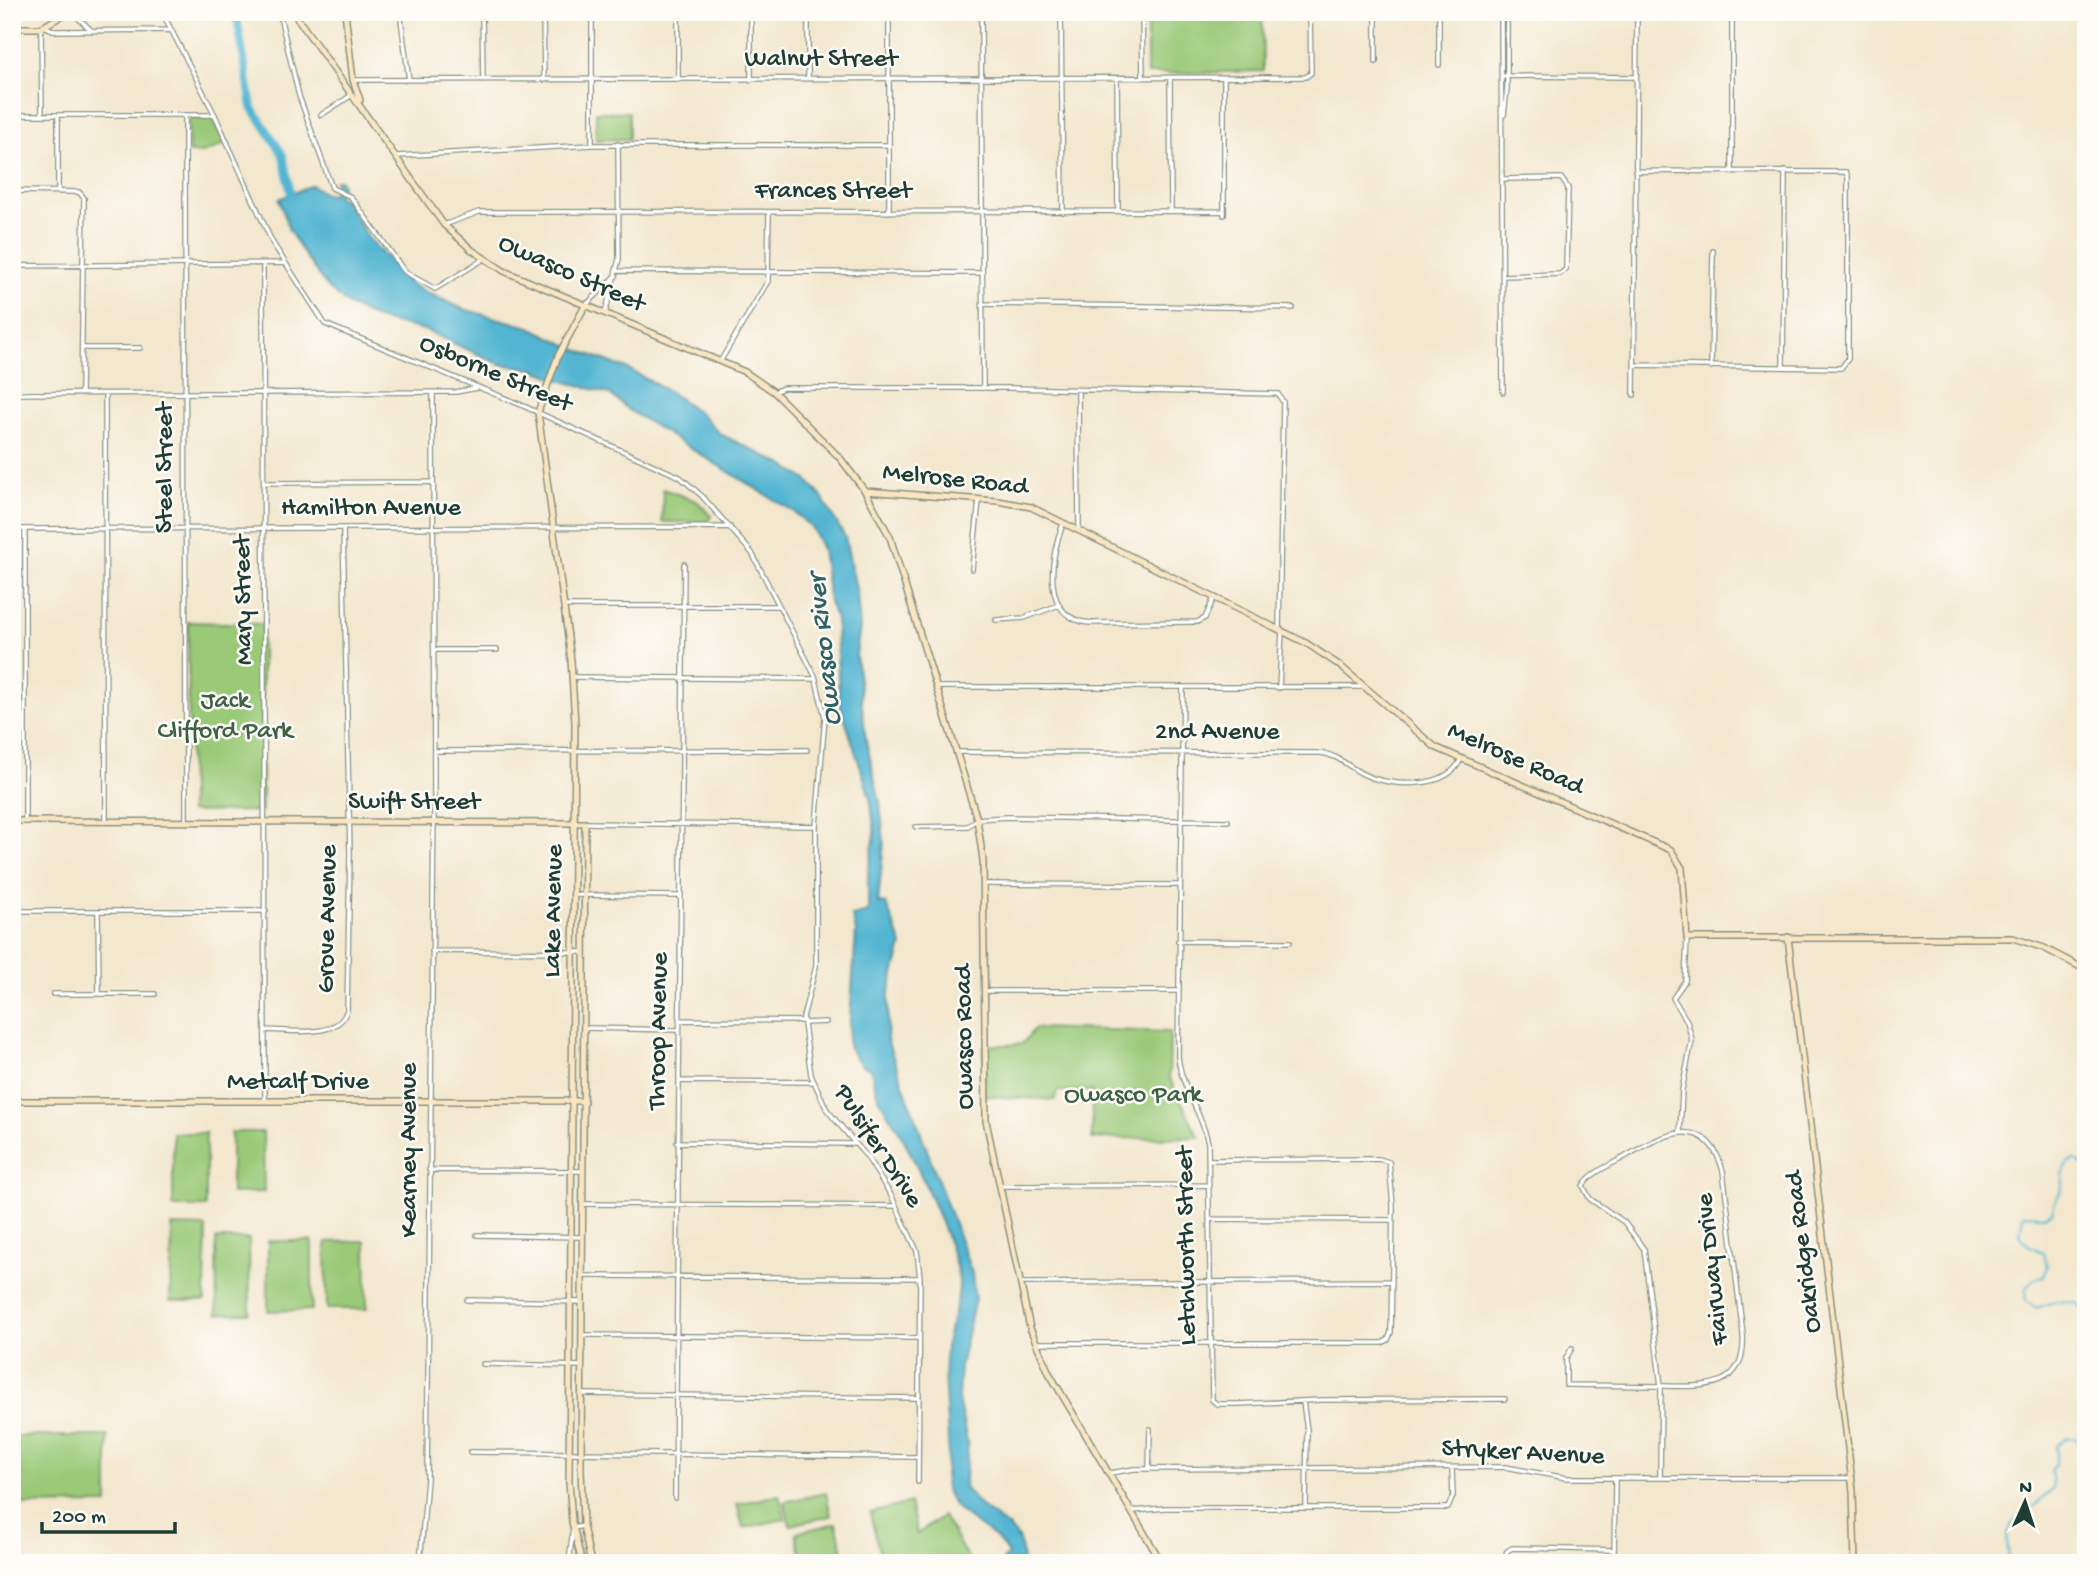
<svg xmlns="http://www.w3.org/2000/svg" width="2098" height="1575" viewBox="0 0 2098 1575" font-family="'Gochi Hand',sans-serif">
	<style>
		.green { fill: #9ac977; stroke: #5c8356; stroke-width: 2 }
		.water { fill: #53b5d2; stroke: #397983; stroke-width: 2 }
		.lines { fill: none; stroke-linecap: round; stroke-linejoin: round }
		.stream { stroke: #53b5d2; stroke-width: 2 }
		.river { stroke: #53b5d2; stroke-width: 8 }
		.street-casing { stroke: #899281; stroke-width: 6 }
		.secondary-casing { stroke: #899281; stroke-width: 8 }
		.street { stroke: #fff; stroke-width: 3.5 }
		.secondary { stroke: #fbe6c4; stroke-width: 5 }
		.labels { text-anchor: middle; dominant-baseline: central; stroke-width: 5; stroke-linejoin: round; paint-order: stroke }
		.street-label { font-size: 26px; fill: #1f3d34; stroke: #fdfcf7 }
		.park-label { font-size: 26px; fill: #3e6045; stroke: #fdfcf7 }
		.water-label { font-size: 28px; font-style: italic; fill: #2f6163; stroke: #fdfcf7 }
	</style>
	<rect width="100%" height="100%" fill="#fdfcf7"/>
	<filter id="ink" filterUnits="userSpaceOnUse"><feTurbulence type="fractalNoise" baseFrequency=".0143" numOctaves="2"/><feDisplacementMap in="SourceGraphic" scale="14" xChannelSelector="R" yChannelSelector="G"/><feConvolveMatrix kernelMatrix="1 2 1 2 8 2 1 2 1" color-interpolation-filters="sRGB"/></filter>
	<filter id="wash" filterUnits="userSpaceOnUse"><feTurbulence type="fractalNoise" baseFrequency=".00686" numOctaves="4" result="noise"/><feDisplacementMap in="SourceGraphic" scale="28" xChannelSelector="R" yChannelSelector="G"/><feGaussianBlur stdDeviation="1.57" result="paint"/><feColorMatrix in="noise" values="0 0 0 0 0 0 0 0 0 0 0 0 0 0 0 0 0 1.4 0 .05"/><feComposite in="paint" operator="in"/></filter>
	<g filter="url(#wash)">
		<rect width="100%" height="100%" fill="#f3e7ce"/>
		<!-- green -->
		<path class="green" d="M1147,12h115l1,59 -116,3z
			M596,112h33v27l-33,1z
			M191,118l23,1 11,25 -22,9h-14l-1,-32z
			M663,489l34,12 14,15 -3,6h-46z
			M188,622l74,2v187l-72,1z
			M1035,1028l135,4 -1,45 30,60 -107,2v-48h-35l-1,9 -71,-4 -1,-50 38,-2z
			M231,1132h32l1,60 -33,1z
			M173,1133h33v74h-33z
			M172,1226l34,1 -1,74h-35z
			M216,1239h33l1,74 -33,1z
			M268,1241h44v69l-44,1z
			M366,1241l1,68h-40l-1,-67z
			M12,1436h96v68l-96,1z
			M826,1493l5,23 -41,9 -6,-23z
			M779,1495l6,24 -42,9 -6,-24z
			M910,1503l7,31 26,-18 27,46 -88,1 -12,-50z
			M836,1523l10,40h-43l-7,-30z"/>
		<!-- water -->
		<path class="water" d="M335,180h5l2,5 -5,12 8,3 24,39 44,47 50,23 67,18 45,22 53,20 42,23 30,21 20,21 64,31 23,15 14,16 24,41 12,57 3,33 -4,28 10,85 14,63 4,39 -6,61 8,1 16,41 -13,48 -2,47 85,233 3,26 -15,67 -2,33 10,46 -4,43c7,7 13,15 20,21 21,18 39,20 39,54h-22l7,-9c-14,-26 -48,-33 -60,-59 -7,-15 1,-35 0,-52 -1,-32 -6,-63 -2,-96 2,-23 17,-50 12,-73 -9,-38 -40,-109 -59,-143 -15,-25 -23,-31 -28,-62l-10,-4 -13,-19 8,-114 -4,-16 16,-4v-39l7,-39 -5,-37 -31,-96 -3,-81 -7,-18 -7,-53 -10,-21 -18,-16 -164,-101 -20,-17 -50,-14 -27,-11 -33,-5 -76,-34 -47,-11 -29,-14 -20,-17 -23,-32 -16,-26 -10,-31 33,-14 11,8 9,2 4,-10z"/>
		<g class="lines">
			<!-- stream -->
			<path class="stream" d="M2086,1167l-11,-8c-17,7 -9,17 -14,31 -3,7 -7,13 -9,22l-8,4 -21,-1 -3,20 8,10 16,8 3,13 -4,11 -9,2 -9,10 1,12 10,7 21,-7 21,2 7,10 -3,14 4,7
				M2010,1563c-11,-52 14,-40 43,-75l-2,-18 5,-5v-19l11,-8h8l11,10"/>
			<!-- river -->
			<path class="river" d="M236,12l16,95 31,48 8,39 5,8"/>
		</g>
	</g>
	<g filter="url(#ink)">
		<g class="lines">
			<!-- street casing -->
			<g class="street-casing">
				<path id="street" d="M72,12l19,18
					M162,12l53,103 57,127 53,82 194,80 161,73 22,19 50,57 63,123 10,41 -9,109v140l-13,51 8,58 16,35 40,47 25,40 25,54 3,27 -2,204
					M279,12l20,84 33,92 19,9 54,75 30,17 49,-30
					M400,12l9,68
					M482,12l1,68
					M543,12l1,68
					M678,12v68
					M981,12l2,376
					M1061,12l2,200
					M1142,12l1,66
					M1376,12v50
					M1439,12v53
					M1501,12l2,380
					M44,26l11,5 116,-1
					M41,28l1,87
					M1502,76l134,1
					M1224,77v138
					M1117,78l1,133
					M1170,78l1,133
					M808,79v-67
					M353,80l953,-3 5,-4 -1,-61
					M751,80v-68
					M12,115h203
					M58,115v76
					M185,115l1,707
					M321,115l31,-20
					M1504,115l3,-26v-77
					M592,145v-133
					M397,156l195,-11h296
					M1732,172v-160
					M1503,179l58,-1 7,10 -2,81 -6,5 -57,2
					M12,191l67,1 5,6 -3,196
					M889,212v-200
					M444,225l35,-13 745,-1
					M263,265l2,835
					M12,266l273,-3
					M618,271l364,2
					M983,304l310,4
					M586,305l30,-29
					M605,314l14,-55 -1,-115
					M83,348h57
					M721,360l47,-79 1,-69
					M1634,365l207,3 7,-9v-182l-2,-5 -211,-1
					M1711,367l2,-116
					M1783,367l2,-196
					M1078,390l1,141
					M774,392l9,-4h227l268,6 5,8 -4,227
					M12,394l444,-2 21,-4
					M105,394l1,428
					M1634,395l3,-383
					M264,483l169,-1
					M1063,524c-13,32 -23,96 28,99l106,-1 8,-4 9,-20
					M12,529l718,-2
					M25,530v292
					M972,569l7,-69
					M564,606h215
					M996,620l28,-2 35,-13
					M434,650h63
					M573,677l242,2
					M937,687h425
					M1183,687l-5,369c3,32 24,56 30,87l4,257 5,4h22l82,-4 184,-1
					M1279,688l3,-57
					M435,751l372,-1
					M957,752l364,1c18,2 28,15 44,22 27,12 82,15 96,-16
					M585,823l231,3
					M916,827l52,-1 9,-7 30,-2 221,4
					M983,884l197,1
					M575,895l105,1
					M12,911h254
					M98,912l1,81
					M1178,941l112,1
					M432,951l151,1
					M986,991h193
					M53,994h102
					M679,1020l124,1
					M804,1023l22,-1
					M585,1028l94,2
					M265,1030c25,0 73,10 82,-20l3,-156 -7,-326
					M679,1081l134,1
					M1680,1132l2,-42 10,-50 -5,-19 -14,-23 12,-17 2,-43
					M677,1142l177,2
					M429,1170l153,1
					M1001,1186l208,-1
					M583,1204l313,2
					M1209,1219l184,1
					M477,1235l106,2
					M583,1276l337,2
					M1020,1283l371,-2
					M467,1300l116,2
					M12,1326h4
					M582,1335l337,3
					M1037,1343h345l6,-3 3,-8 2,-127 -4,-43 -10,-3 -170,1
					M1572,1348l-6,10v27l92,1h5c42,1 84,3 80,-52l-20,-163c-17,-62 -63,-35 -100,-13 -13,7 -33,15 -40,28l7,13 34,23 20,27 17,137 -1,92
					M483,1364l99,2
					M583,1394l335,4
					M1303,1402l4,28 -1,78
					M470,1452l448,5
					M1149,1469l1,-40
					M12,1471h7
					M1110,1473l24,-4 371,-2 62,11h285
					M675,1498l9,-934
					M1133,1511l32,-3h283l5,-12 -1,-27
					M420,1563l7,-84 7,-675 -1,-411
					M569,1563l4,-35 10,-2
					M1503,1563l4,-12 5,-3 102,2
					M1614,1563l1,-85"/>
			</g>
			<!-- secondary casing -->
			<g class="secondary-casing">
				<path id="secondary" d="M293,12l151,213 28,25 32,21 241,101 29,20 66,66 25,33 25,46 87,282 6,41 3,261 44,207 19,45 113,190
					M345,12l8,68 7,20
					M12,28h29l27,-16
					M865,491l133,10 33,6 275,136 33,22 96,82 236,103 11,18 5,70h326l31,10 42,22
					M12,821l573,2 -4,645 2,58 8,37
					M1788,937l65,554 2,72
					M12,1101h572
					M582,1563l-10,-41 -3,-40 6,-759 -4,-63 -33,-248 20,-56 27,-50"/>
			</g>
			<!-- street -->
			<use href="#street" class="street"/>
			<!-- secondary -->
			<use href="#secondary" class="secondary"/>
		</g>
	</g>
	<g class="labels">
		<!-- street labels -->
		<g class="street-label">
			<text x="821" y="60">Walnut Street</text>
			<text x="833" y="192">Frances Street</text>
			<text transform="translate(571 275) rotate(24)">Owasco Street</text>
			<text transform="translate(495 375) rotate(23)">Osborne Street</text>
			<text transform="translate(166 468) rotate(-90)">Steel Street</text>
			<text transform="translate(955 481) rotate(6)">Melrose Road</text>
			<text x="371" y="509">Hamilton Avenue</text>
			<text transform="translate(245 600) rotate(-91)">Mary Street</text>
			<text x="1217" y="733">2nd Avenue</text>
			<text transform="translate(1515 760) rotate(24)">Melrose Road</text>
			<text x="414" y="803">Swift Street</text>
			<text transform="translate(555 911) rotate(-89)">Lake Avenue</text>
			<text transform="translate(329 919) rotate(-89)">Grove Avenue</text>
			<text transform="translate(660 1031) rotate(-89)">Throop Avenue</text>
			<text transform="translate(966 1037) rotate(-91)">Owasco Road</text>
			<text x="298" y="1083">Metcalf Drive</text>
			<text transform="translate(877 1147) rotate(57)">Pulsifer Drive</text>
			<text transform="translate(410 1150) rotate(-90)">Kearney Avenue</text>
			<text transform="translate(1188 1246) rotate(-91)">Letchworth Street</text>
			<text transform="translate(1805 1252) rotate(-97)">Oakridge Road</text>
			<text transform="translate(1714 1269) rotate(-96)">Fairway Drive</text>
			<text transform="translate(1523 1454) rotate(3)">Stryker Avenue</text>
		</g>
		<!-- park labels -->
		<g class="park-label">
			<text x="225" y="702">Jack<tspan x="225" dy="30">Clifford Park</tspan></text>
			<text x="1133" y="1096">Owasco Park</text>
		</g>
		<!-- water labels -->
		<g class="water-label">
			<text transform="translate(826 650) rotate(-96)">Owasco River</text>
		</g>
	</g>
	<!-- margin -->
	<rect width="2098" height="1575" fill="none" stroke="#fdfcf7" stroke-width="42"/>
	<!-- north arrow -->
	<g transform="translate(2025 1502) rotate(3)" stroke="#fdfcf7" stroke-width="5" paint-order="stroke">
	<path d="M0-5L12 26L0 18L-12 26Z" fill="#1f3d34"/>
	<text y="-10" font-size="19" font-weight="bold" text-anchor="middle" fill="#1f3d34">N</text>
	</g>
	<!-- scale -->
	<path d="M42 1522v10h133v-10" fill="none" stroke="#1f3d34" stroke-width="3.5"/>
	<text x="52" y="1522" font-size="21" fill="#1f3d34" stroke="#fdfcf7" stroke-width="5" paint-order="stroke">200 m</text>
</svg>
